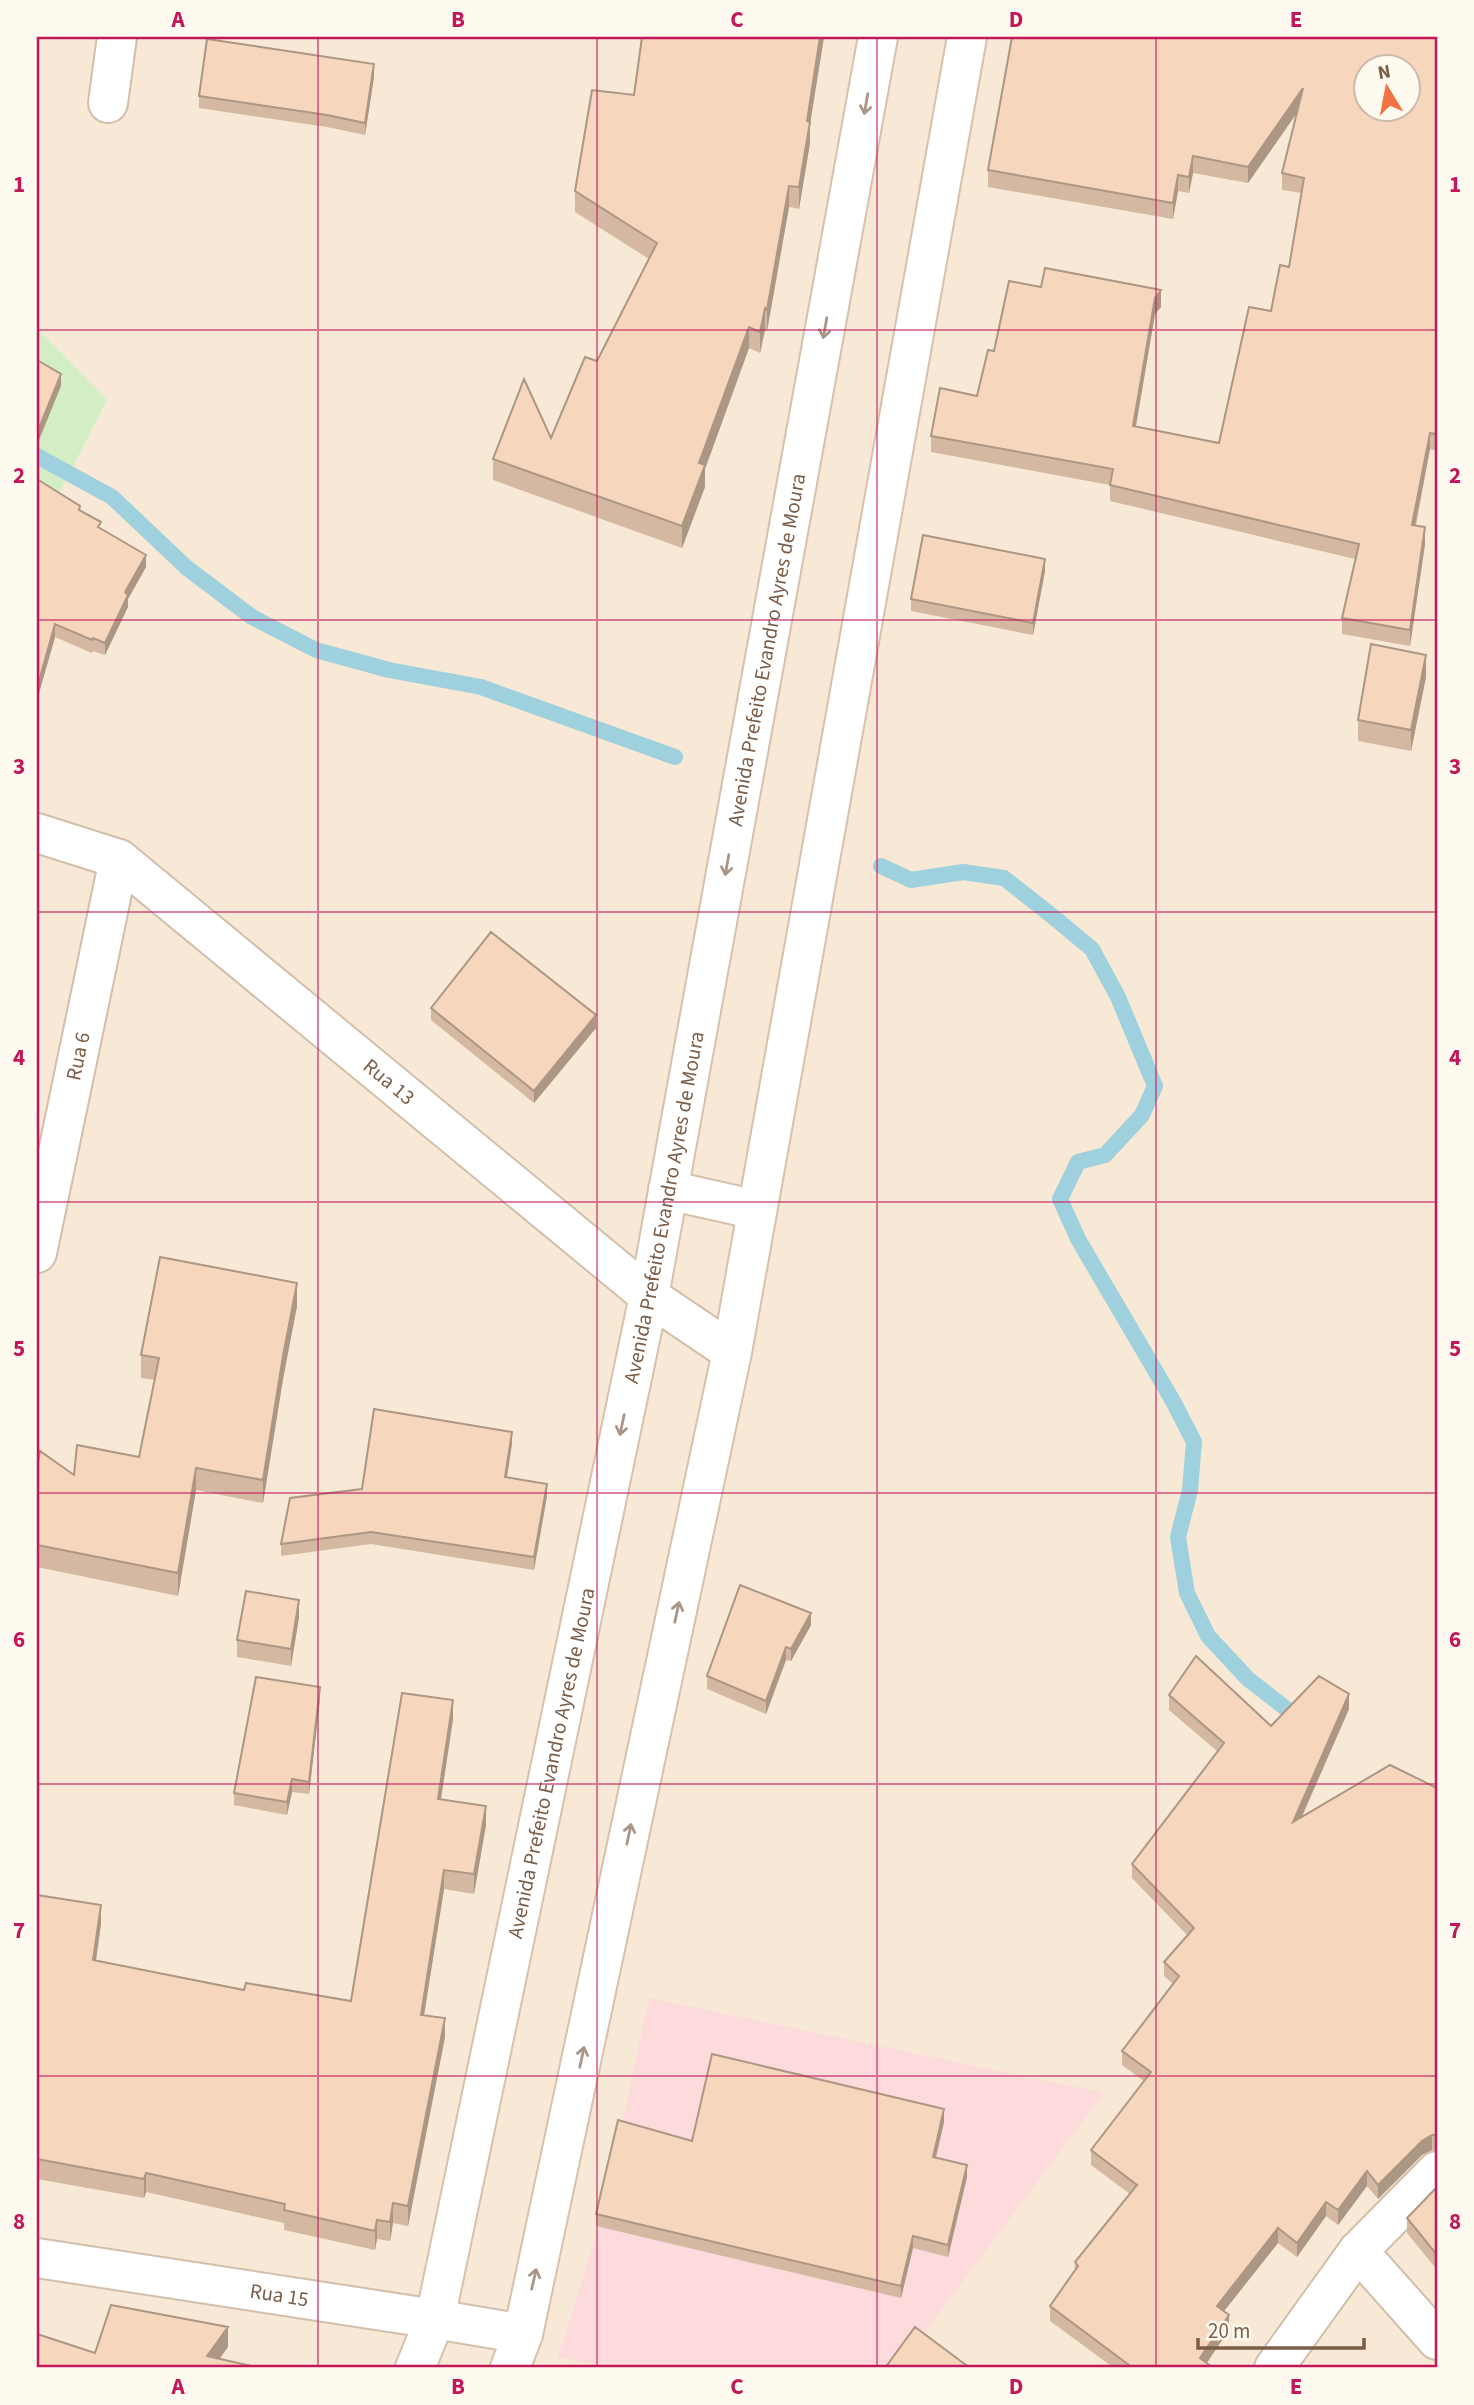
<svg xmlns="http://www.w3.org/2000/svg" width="1474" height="2405" viewBox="0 0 1474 2405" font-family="'Source Sans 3',sans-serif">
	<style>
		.residential { fill: #f7e9d5; fill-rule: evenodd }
		.medical { fill: #fddadc }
		.green { fill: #d3eec4 }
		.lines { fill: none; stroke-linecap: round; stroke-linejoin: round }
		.stream { stroke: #9fd0dd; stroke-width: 16 }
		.street-casing { stroke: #d2bfab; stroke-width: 42 }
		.secondary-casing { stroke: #d8c1ab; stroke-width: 42 }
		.street { stroke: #fff; stroke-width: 38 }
		.secondary { stroke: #fff; stroke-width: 38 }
		.wall { fill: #d4b8a2 }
		.shaded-wall { fill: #ac9684 }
		.building { fill: #f6d6bc; stroke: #ac9684; stroke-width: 2; fill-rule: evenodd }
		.oneway { stroke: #a99688 }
		.grid { fill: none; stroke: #c2185b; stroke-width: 2; stroke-opacity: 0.55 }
		.labels { text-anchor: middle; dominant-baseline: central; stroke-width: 5; stroke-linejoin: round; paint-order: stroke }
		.street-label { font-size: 21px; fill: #7b5d48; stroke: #fffaf0 }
		.neatline { fill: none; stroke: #c2185b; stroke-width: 2.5 }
		.grid-label { font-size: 23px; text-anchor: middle; font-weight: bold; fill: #c2185b }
	</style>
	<rect width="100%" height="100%" fill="#fef6e7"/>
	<!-- residential -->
	<path class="residential" d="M37,37h1400v2331h-1400v-1831l70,-137 -70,-72zM1366,66h42v42h-42z"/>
	<!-- medical -->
	<path class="medical" d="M649,1998l455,95 -206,275h-284l-56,-11 45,-143z"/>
	<!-- green -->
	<path class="green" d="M37,328l70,72 -70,137z"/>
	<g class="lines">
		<!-- stream -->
		<path class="stream" d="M37,456l75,41 75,71 65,49 64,33 73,20 92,17 194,70
			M881,866l30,14 52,-8 41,6 47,37 41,34 26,48 37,89 -13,29 -37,40 -27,7 -18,37 18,40 95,162 21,41 -4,48 -12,47 9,56 21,43 40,43 54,42"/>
		<!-- street casing -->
		<g class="street-casing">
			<g id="street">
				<path d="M108,103l9,-66"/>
				<path id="s1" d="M37,833l82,26 530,437 83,56"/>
				<path id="s2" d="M37,1253l82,-394"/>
				<path d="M1358,2251l79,89"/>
				<path id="s3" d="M37,2258l398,61 88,15"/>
				<path d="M1274,2368l84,-117 79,-80"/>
			</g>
		</g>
		<!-- secondary casing -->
		<g class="secondary-casing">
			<g id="secondary">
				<path d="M668,1190l89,20"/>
				<path id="s4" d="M415,2368l20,-49 214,-1023 229,-1259"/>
				<path d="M510,2368l13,-34 25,-118 184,-864 235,-1315"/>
			</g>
		</g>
		<!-- street -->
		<use href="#street" class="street"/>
		<!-- secondary -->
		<use href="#secondary" class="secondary"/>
	</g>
	<!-- wall -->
	<path class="wall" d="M642,37h182l-14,85v21l-11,66 -10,-2 -22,124 -2,-1 -5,23 -11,-5 -44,121v18l-23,61 -189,-68v-21l58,-21 46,-77 52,-102 -74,-47v-21l59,-96z
		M1437,37v414l-7,-2 -14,77 9,18 -15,102 -68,-12v-16l13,-59 -245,-58v-16l-179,-33v-16l46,-40 17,-45 47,-64 120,20 -6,7 -19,113 83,16 70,-176 13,-74 -20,-3v-17l15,-60 -49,70 -55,-10 -4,20 -11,-2 -5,28 -185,-32v-17z
		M374,77l-9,58 -38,-8 -128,-19v-12z
		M37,479l43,32 66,56 -18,32v8l-23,48 -12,-4 -1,2 -37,-16 -18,63z
		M1045,571l-12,64 -122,-24v-12z
		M1426,677l-15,74 -53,-10v-21z
		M431,1008l165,20 -62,75 -103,-83z
		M297,1306l-14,73 -20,124 -67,-13 -18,106 -141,-29v-99l37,7 65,-18 16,-77 -14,-2v-23z
		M512,1444l-5,33 40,19 -13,74 -163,-26 -90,12v-12l81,-55z
		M299,1617l-8,49 -54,-9v-17z
		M811,1625l-20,36 -5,-1 -20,54 -59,-25v-13z
		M1169,1695l102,31 78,-17 -47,108 135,-29v362h-5l-10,5 -44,44 -11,-13 -29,39 -12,-9 -29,41 -19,-14 -54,68 5,19 -22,33 5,5h-98l-64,-47v-15l25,-36v-8l55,-68 -39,-29v-15l53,-69 -22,-16v-14l51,-67 -9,-8v-14l23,-27 -55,-57v-14l86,-112 -49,-42z
		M320,1699l-11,95 -17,-2 -5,23 -53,-10v-12z
		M453,1719l-12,80 45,26 -12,69 -30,-5 -20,126 21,22 -37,189 -15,-3 -3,18 -13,-2 -2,11 -91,-20v-7l-138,-31 -2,6 -107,-19v-284l64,29 -5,37 148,29 107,11z
		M944,2122l-8,36 31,19 -19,80 -35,-9 -12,50 -305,-72v-12l96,-73z
		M1437,2187v83l-30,-37v-15z"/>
	<!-- shaded-wall -->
	<path class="shaded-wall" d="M820,37h4l-17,106v-22z
		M374,64v13l-9,58v-12z
		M1303,88v16l-55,79v-16z
		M810,122v21l-11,66v-22z
		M1193,156v17l-4,20v-16z
		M1178,175v16l-5,28v-16z
		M789,186v21l-22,124v-21z
		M1161,290v17l-6,7 -22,128v-16l22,-128z
		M765,308v22l-5,23v-21z
		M749,327v21l-44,121v18l-23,61v-22l17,-63z
		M61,374v12l-24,59v-12z
		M1430,433v16l-18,92v-16z
		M1425,527v17l-15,102v-16z
		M146,555v12l-18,32v8l-23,48v-12l20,-51z
		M1045,559v12l-12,64v-12z
		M55,624v13l-18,63v-12z
		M1426,655v22l-15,74v-21z
		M596,1015v13l-62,75v-12z
		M297,1283v23l-14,73 -20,124v-23l20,-124z
		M512,1432v12l-7,45v-12z
		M196,1468v22l-18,106v-23z
		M547,1484v12l-13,74v-13z
		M299,1600v17l-8,49v-17z
		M811,1613v12l-20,36v-12z
		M786,1647v13l-20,54v-13z
		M320,1687v12l-11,95v-12z
		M1349,1694v15l-56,127v-14z
		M453,1700v19l-15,99v-19z
		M292,1779v13l-5,23v-13z
		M486,1806v19l-12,69v-20z
		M444,1870v19l-23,145v-19z
		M101,1905v19l-8,56v-20z
		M445,2018v19l-37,189v-20z
		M944,2109v13l-11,47v-12z
		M1432,2135v15l-10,5 -44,44v-14l44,-44z
		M967,2165v12l-19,80v-12z
		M1367,2171v15l-29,39v-15z
		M146,2173v19l-2,6v-19z
		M1326,2202v14l-29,41v-14z
		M393,2203v20l-3,18v-19z
		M377,2220v19l-2,11v-19z
		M1278,2228v15l-61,77v-14z
		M913,2236v12l-12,50v-12z
		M1229,2315v15l-26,38 -3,-10z
		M228,2327v20l-15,21 -6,-12z"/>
	<!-- building -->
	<path class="building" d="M642,37h178l-13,84 3,1 -11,65 -10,-1 -22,124 -2,-2 -5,24 -11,-5 -50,136 6,2 -23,61 -189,-67 31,-80 27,59 34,-81 12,4 60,-118 -82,-52 17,-101 42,5z
		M1012,37h425v397l-7,-1 -18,92 13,2 -15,103 -68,-12 17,-74 -249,-59 3,-16 -182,-33 9,-48 37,8 11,-46 6,1 15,-70 32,6 4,-19 116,22 -6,8 -22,128 86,17 30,-136 22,4 9,-46 9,2 15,-89 -22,-5 21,-85 -55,79 -55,-11 -4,21 -11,-2 -5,28 -185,-33zM1366,66h42v42h-42z
		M207,39l167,25 -9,59 -38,-8 -128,-19z
		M37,360l24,14 -24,59z
		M37,479l43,27 -1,4 22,12 -3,5 48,28 -21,37 3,3 -23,48 -12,-5 -1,2 -37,-16 -18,64z
		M923,535l122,24 -12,64 -122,-24z
		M1371,644l55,11 -15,75 -53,-10z
		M491,932l105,83 -62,76 -103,-83z
		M160,1257l137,26 -14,73 -20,124 -67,-12 -18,105 -141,-28v-77l3,-17 34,24 3,-30 62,12 20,-99 -18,-3z
		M374,1409l138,23 -7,45 42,7 -13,73 -163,-25 -90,12 9,-46 72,-9z
		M740,1585l71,28 -20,36 -5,-2 -20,54 -59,-25z
		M246,1591l53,9 -8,49 -54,-9z
		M1196,1656l75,70 48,-50 30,18 -56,128 97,-57 47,23v347h-5l-10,6 -44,44 -11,-14 -29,39 -12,-8 -29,41 -19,-15 -61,78 12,9 -29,43 12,9 -1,1h-78l-83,-62 28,-40 -3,-4 62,-77 -46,-35 60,-78 -29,-21 57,-75 -15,-14 30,-34 -62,-64 92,-121 -55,-48z
		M256,1677l64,10 -11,95 -17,-3 -5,23 -53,-9z
		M402,1693l51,7 -15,99 48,7 -12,68 -30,-4 -23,145 24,3 -37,188 -15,-3 -3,19 -13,-2 -2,11 -91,-21 1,-6 -139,-31 -2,6 -107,-20v-264l64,10 -8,55 151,30 2,-7 105,18z
		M712,2054l232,55 -11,48 34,8 -19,80 -35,-9 -12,50 -305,-72 22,-94 74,21z
		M1437,2187v68l-30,-37z
		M111,2305l117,22 -21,29 53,12h-223v-34l58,19z
		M915,2327l55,41h-85z"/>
	<!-- one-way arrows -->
	<defs><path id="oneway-shaft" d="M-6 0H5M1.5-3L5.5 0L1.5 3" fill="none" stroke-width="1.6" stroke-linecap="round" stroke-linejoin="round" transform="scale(1.75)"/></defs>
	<g class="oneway">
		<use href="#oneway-shaft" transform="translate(866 104) rotate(100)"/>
		<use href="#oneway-shaft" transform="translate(825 328) rotate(100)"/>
		<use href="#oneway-shaft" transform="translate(727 865) rotate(100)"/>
		<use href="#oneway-shaft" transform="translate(622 1425) rotate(102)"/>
		<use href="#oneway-shaft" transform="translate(677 1612) rotate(-78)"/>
		<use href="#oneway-shaft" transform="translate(629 1834) rotate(-78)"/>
		<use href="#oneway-shaft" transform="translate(582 2057) rotate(-78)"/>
		<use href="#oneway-shaft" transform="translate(534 2279) rotate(-77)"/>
	</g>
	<!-- grid -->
	<path class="grid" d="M318,37v2331M597,37v2331M877,37v2331M1156,37v2331M37,330h1400M37,620h1400M37,912h1400M37,1202h1400M37,1493h1400M37,1784h1400M37,2076h1400"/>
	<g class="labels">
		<!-- street labels -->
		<g class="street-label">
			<text stroke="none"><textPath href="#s4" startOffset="1755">Avenida Prefeito Evandro Ayres de Moura</textPath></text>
			<text stroke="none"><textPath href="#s2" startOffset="201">Rua 6</textPath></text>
			<text stroke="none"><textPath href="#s1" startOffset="436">Rua 13</textPath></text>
			<text stroke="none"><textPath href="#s4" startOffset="1188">Avenida Prefeito Evandro Ayres de Moura</textPath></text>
			<text stroke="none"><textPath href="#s4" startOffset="621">Avenida Prefeito Evandro Ayres de Moura</textPath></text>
			<text stroke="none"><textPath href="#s3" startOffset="245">Rua 15</textPath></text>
		</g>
	</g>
	<!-- border -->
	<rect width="1474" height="2405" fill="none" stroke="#fffaf0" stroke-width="77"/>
	<!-- north arrow -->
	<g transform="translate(1387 88) rotate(350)"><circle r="33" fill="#fffaf0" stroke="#cabbad" stroke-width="2"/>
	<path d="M0-5L12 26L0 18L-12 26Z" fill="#f27243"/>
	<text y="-10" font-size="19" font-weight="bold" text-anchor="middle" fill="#7b5d48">N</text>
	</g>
	<!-- scale -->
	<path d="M1198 2338v10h166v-10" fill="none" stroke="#7b5d48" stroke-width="3.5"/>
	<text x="1208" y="2338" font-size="21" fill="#7b5d48" stroke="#fffaf0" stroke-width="5" paint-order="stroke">20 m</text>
	<rect x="38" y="38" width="1398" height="2328" class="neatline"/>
	<g class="grid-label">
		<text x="178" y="27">A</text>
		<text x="458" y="27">B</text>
		<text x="737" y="27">C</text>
		<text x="1016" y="27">D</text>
		<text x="1296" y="27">E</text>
		<text x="19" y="192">1</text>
		<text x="1455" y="192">1</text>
		<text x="19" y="483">2</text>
		<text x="1455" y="483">2</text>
		<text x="19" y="774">3</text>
		<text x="1455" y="774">3</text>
		<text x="19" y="1065">4</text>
		<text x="1455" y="1065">4</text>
		<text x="19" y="1356">5</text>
		<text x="1455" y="1356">5</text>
		<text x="19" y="1647">6</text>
		<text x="1455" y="1647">6</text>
		<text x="19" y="1938">7</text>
		<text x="1455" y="1938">7</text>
		<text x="19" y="2229">8</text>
		<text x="1455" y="2229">8</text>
		<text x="178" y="2394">A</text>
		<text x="458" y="2394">B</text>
		<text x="737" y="2394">C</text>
		<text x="1016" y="2394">D</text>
		<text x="1296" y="2394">E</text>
	</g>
</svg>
